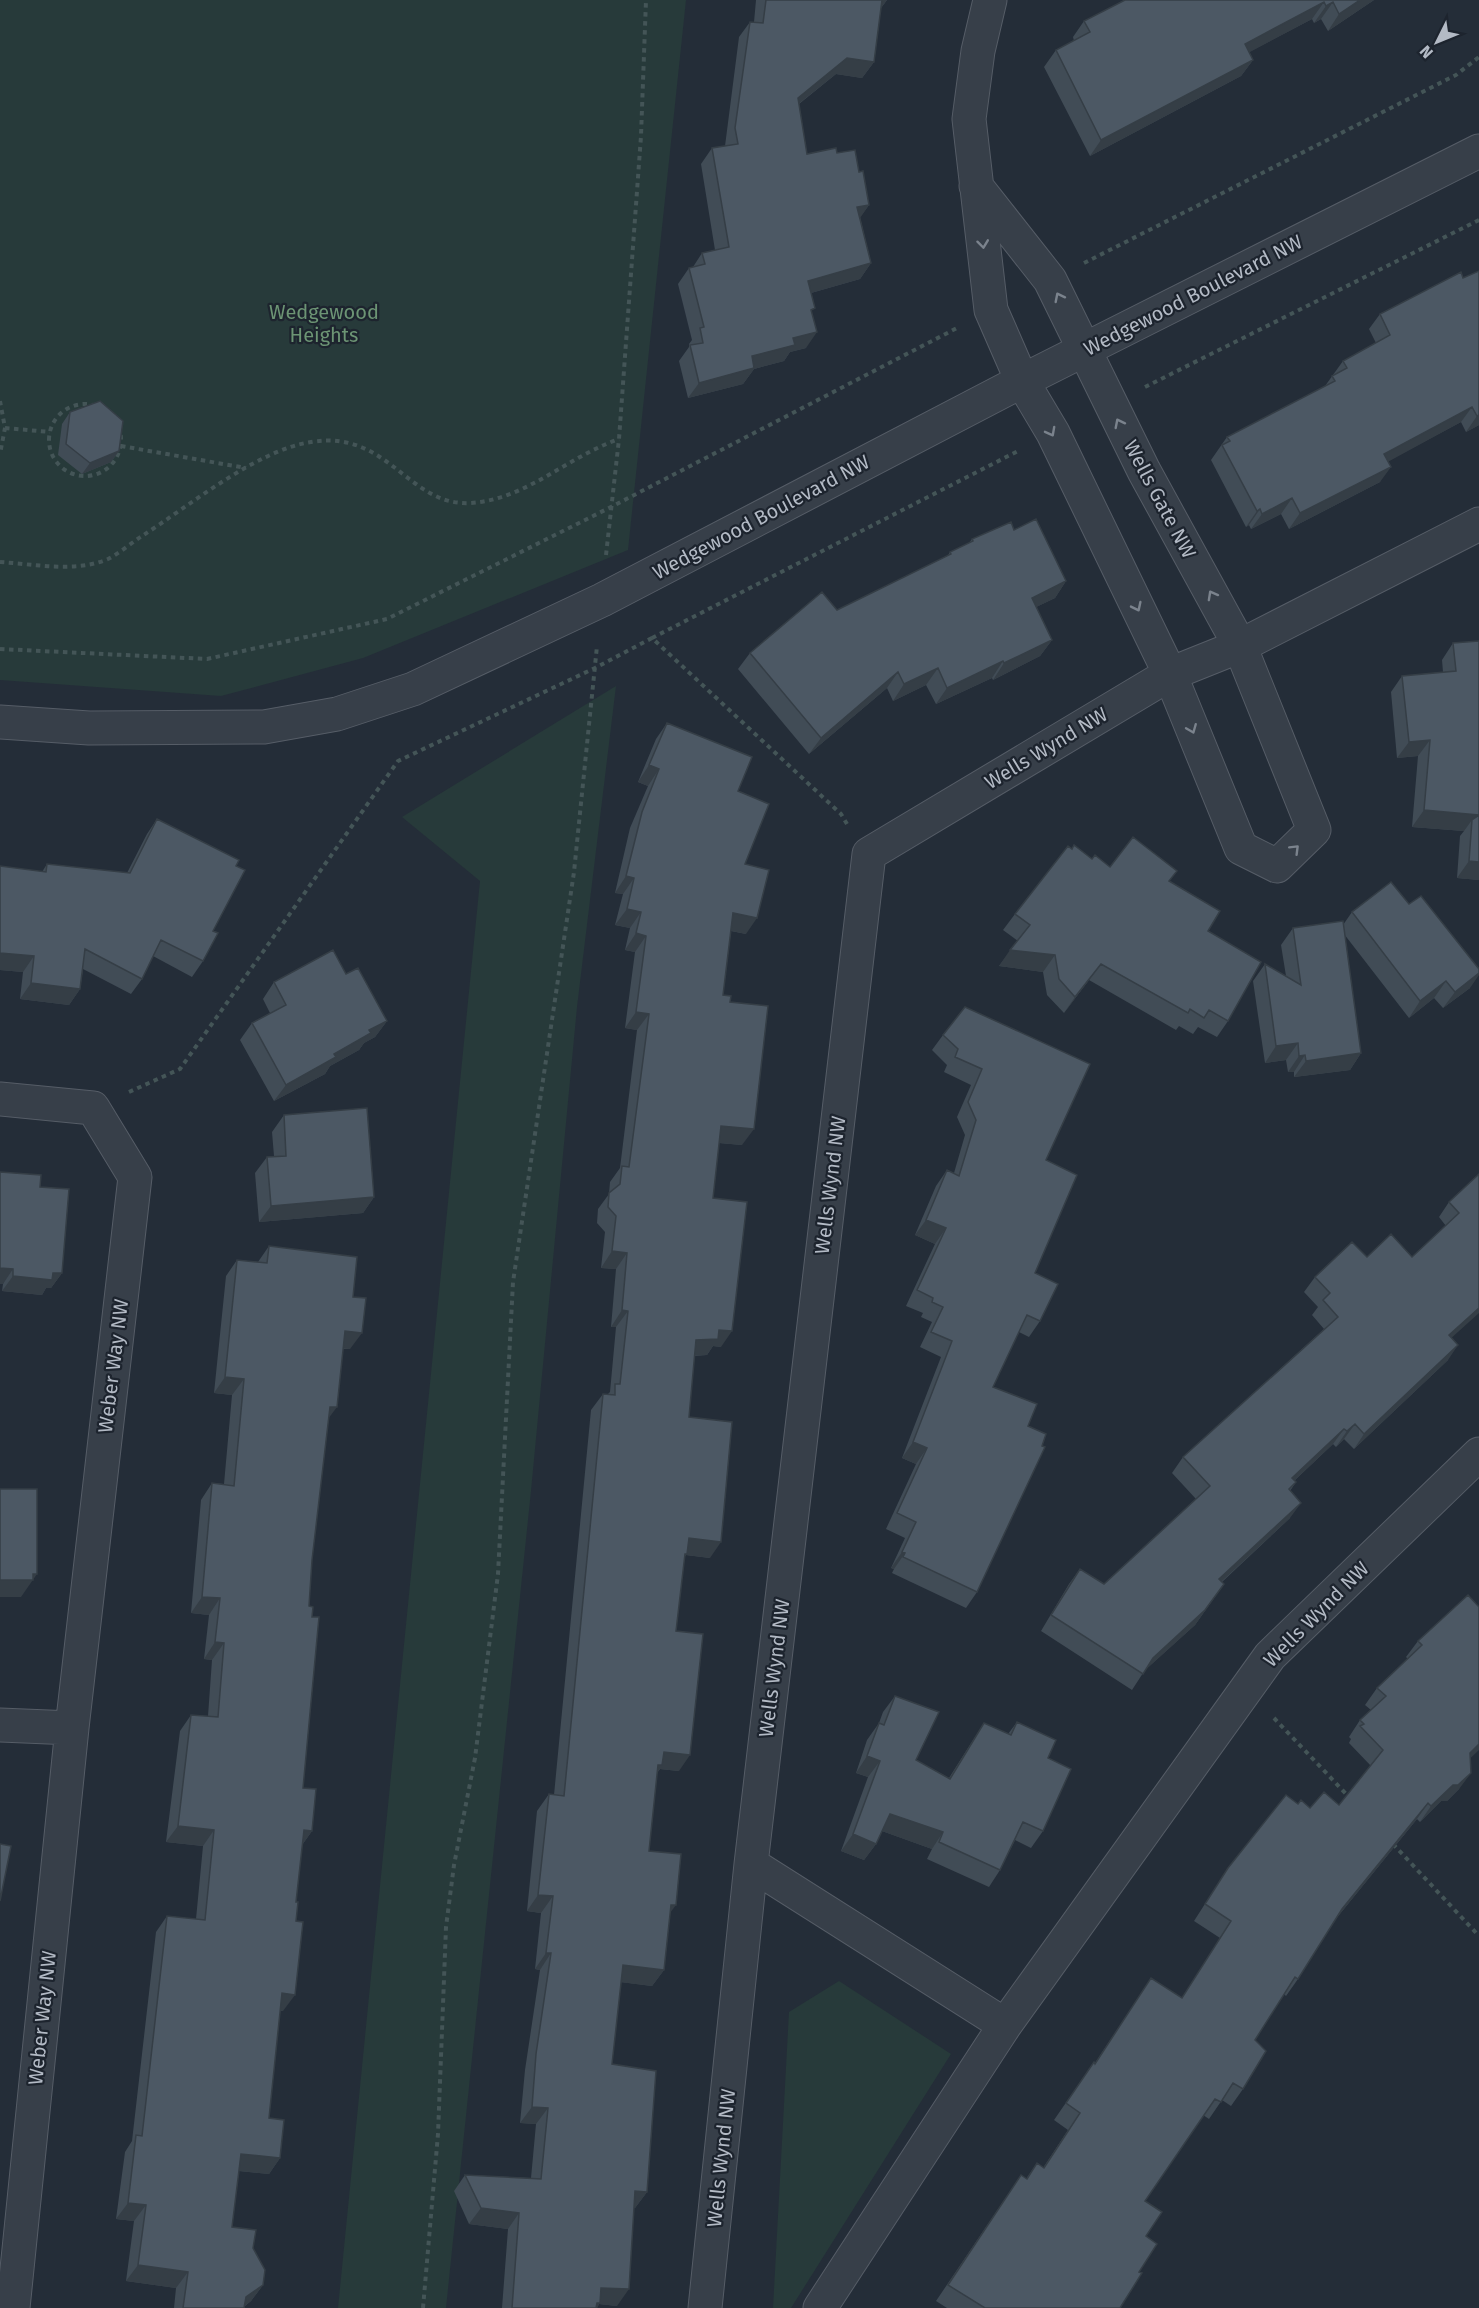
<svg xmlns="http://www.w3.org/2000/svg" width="1479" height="2308" viewBox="0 0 1479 2308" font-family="'Fira Sans',sans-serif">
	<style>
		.green { fill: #273a3a }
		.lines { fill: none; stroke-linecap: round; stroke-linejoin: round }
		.minor-casing { stroke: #565d67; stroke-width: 35 }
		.path { stroke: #445557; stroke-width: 4; stroke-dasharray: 4.5 4.5; stroke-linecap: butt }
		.minor { stroke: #373f49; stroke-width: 33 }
		.wall { fill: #414c56 }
		.shaded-wall { fill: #353e46 }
		.building { fill: #4c5864; stroke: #353e46; stroke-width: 1.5 }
		.oneway { stroke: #7b838d }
		.labels { text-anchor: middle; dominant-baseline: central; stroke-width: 4.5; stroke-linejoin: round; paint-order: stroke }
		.street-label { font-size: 20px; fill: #b3bac5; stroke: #1d242e }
		.park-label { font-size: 20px; fill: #6c9474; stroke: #1d242e }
	</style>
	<rect width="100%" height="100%" fill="#242d38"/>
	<!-- green -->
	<path class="green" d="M0,0h686l-58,550 -265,108 -142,38 -221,-16z
		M616,686l-39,321 -46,484 -85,817h-108l142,-1427 -78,-64z
		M839,1981l112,73 -160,254h-18l16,-296z"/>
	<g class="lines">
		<!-- minor casing -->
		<g class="minor-casing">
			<path id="minor" d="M976,186l74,94 94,191 96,175 74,184 -37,36 -36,-18 -71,-174 -117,-241 -31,-52 -31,-71 -22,-191 9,-68 12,-51
				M0,722l89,6 175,-1 73,-13 76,-25 189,-89 420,-219 457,-230
				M0,1099l93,9 42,69 -63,551 -59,580
				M0,1725l72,3
				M751,1864l254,161
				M705,2308l46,-444 118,-1010 301,-180 70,-28 239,-122
				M820,2308l185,-283 265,-369 209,-202"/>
		</g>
		<!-- path -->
		<path class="path" d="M1084,263l372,-188 23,-18
			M1145,387l334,-167
			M0,401l5,27 -5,26
			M49 440a36 36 0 1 1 72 0a36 36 0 1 1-72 0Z
			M5,428l45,4
			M121,446l125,22
			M606,555l13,-116 22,-303 5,-136
			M0,562c34,2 75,11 108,-3 12,-6 23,-16 34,-23 47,-30 115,-86 169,-94 78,-13 97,65 160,61 56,-4 96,-46 148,-64
			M652,638l366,-187
			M0,649l207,10 180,-40 222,-111 348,-180
			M129,1092l51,-23 218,-308 197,-93 57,-30 189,176 6,10
			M1274,1718l75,79
			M1393,1844l86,92
			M423,2308l15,-174 8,-207 8,-62 21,-107 23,-184 15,-292 61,-410 23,-226"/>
		<!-- minor -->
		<use href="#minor" class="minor"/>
	</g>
	<!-- wall -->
	<path class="wall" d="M756,0h131l-6,8 -7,54 -12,16 -26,-4 -37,30 8,50 30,-1 22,19 10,33 -9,12 11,46 -11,16 -49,14 1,20 -6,35 -16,4 -6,9 -30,8 -11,15 -55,14 -9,-37 10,-14v-3l3,-4 -14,-56 11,-16 4,-1 9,-14 13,-3 -14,-86 11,-16 13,-2 14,-109 11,-15h4z
		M1125,0h249l-46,31 -7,-12 -7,4 -2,-4 -63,33 4,8 -12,16 -151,80 -46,-89 12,-17 18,-9 -1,-4 11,-16z
		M1461,272l18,153 -13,7 -5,-10 -73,39 -8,21 -91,47 -8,-15 -30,15 -2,-4 -3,2 -35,-67 16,-23 98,-51 18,-25 33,-18 -7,-14 11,-15z
		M70,412l49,39 -8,11 -29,12 -24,-19 4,-31z
		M1014,530l52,51 -11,17 -19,9 16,33 -12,16 -47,24 -1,-2 -56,26 -10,-19 -33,16 -6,-13 -78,66 -71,-85 12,-16 197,-96 3,-5 19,-9 3,-4z
		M1479,641v239l-22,-2 3,-42 4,-5 -52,-4 6,-71 -21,2 -6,-66 11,-16 41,-4 -1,-12 11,-17z
		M667,723l71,68 7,73 1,70 -15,-3 -8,64 7,7 12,143 -23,-2 -6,55 8,149 -8,-1 -6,9 -13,1 -5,61 21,141 -24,-3 -2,3 -8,73 3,140 -19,-2 -3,4 -8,78 21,63 -6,56 -12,16 -31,-4 -9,82 35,128 -12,16h-1l-17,98 -18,-2 -2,4h-95l6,-79 -39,-5 -15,-33 11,-16 66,3 5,-54 -16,-1 5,-53 15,-100 -5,-1 6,-56 -14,-2 10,-100 12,-17 5,1 37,-385 12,-16h5l2,-2 6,-65h-5l5,-58 -15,-1 4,-36 -8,-9 1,-14 11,-15 1,-12 10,-14 17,-138 -12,-2 10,-76 -10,-2 5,-22 -15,-3 8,-31 -8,-1 15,-65 18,-42 -10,-4 18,-43z
		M157,819l79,47 -33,95 -11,16 -39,-21 -11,23 -11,15 -48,-25 -3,20 -11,16 -49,-6 3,-27 -23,-2v-104l42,6 5,-8 80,9 20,-39z
		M1092,859l18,8 60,15 38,49 20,90 -11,16 -19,-10 -5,7 -14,-8 -3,4 -87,-50 -25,33 -17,-18 -4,-23 -44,-6 19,-25 -15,-11 12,-16z
		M1409,904l61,84 -27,20 -9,-10 -25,20 -65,-84 17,119 -11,17 -56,7v-5h-6l-2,-12 -21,3 -12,-82 12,-17 21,12 -5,-31 12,-17 50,-3 9,-13z
		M346,974l41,47 -12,16 -11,6 -5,7 -29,16 -5,8 -51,27 -34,-61 12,-17 18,-10 -7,-14 11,-17z
		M965,1007l81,153 -11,113 5,48 -11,16 -10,-5 -26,55 35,39 -51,166 -11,16 -74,-35 2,-4 -3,-1 14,-30 -19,-9 30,-65 -14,-6 39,-101 -21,-10 12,-25 -11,-5 2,-4 -17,-7 29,-62 -20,-9 21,-49 11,-16 7,3 11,-38 -8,-18 14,-32 -27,-13 3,-7 -15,-15 11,-15z
		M284,1115l90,82 -11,16 -104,9 -4,-49 12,-16 7,-1 -2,-24z
		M1479,1174l-31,186 -94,89 -10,-10 -8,8 -3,-3 -39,37 2,1 -6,9v27l-68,64 2,2 -29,41 -50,45 -13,20 -91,-59 28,-47 11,-15 24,15 92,-85 -24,-26 11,-16 141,-128 -12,-14 6,-8 -14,-15 11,-15 52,-20h45l34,-31 -7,-9 10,-15z
		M40,1187l22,86 -11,15h-5l-4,7 -40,-4 1,-7z
		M269,1246l84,51 -3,52h-7l-15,70 -16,141 -3,46 -6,182 9,43 -10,14 -19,166h-3l-11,107 11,40 -11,16 -30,-3 -7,56 21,21 10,37 -12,16 -6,5 -1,2h-70l2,-20 -50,-7 8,-60 -18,-2 9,-67 7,-11 24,-209 11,-16 29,3 7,-73 -37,-4 14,-111 11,-16 17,1 4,-56 -8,-1 5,-44 -18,-2 10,-113 11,-17 12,1 8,-89 -18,-2 12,-117 11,-16 21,2z
		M1468,1595l2,164 -11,30 -12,12h-6l-21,21 -3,-3 -82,101 -37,59 -12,17 -2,-2 -29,46 -12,49 -12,17 -9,-6 -13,19 -6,-4 -58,86 1,35 -7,36 -19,36h-173l-11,-7 85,-126 5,4 11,-16 6,5 25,-38 -14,-10 40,-58 1,1 56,-85 31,20 38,-60 -26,-17 34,-53 70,-64 12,4 29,-3 32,-39 -22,-23 2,-4 -2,-2 11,-17 11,-10 -6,-5 12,-17 31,-29 -2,-2 12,-16z
		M895,1696l21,64 33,18 24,-38 11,-17 24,11 9,-12 31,36 -5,73 -12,17 -16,-8 -15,30 -11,17 -62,-28 5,-10 -50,-18 -6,13 -12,16 -23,-9 27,-74 -12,-4 11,-33 12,-17 4,-11z"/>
	<!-- shaded-wall -->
	<path class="shaded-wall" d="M877,0h10l-6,8 -9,-1z
		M1360,0h14l-46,31 11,-17z
		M1324,2l-12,17 -79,42 12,-17z
		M1333,2l-12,17 -7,4 12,-17z
		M847,58l27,4 -12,16 -26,-4 -49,39 11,-15z
		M1253,60l-12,16 -151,80 11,-16z
		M869,205l-11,16 -1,-14z
		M871,263l-11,16 -63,18 11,-16z
		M817,332l-11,16 -16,4 -6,9 -30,8 -11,15 -55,14 11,-15 53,-27 41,-18z
		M1472,407l-11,15 -88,48 11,-16z
		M1479,415v10l-13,7 11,-16z
		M119,451l-8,11 -29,12 8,-11z
		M1391,467l-11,15 -91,47 11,-16z
		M1292,498l-11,16 -30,15 11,-15z
		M1260,509l-11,16 -3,2 11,-16z
		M1066,581l-11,17 -35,17 12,-17z
		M1052,640l-12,16 -47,24 11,-17z
		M1003,661l-11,17 -56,26 11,-16z
		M938,668l-12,17 -33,16 11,-17z
		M898,672l-11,16 -78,66 12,-16z
		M1430,740l-12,16 -21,2 12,-16z
		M649,765l10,4 -11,17 -10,-4z
		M1424,810l55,5 -7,5 -8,11 -52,-4z
		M1469,861l10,1v18l-22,-2z
		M626,876l8,2 -11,16 -8,-1z
		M627,909l14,3 -11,16 -15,-3z
		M733,913l24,5 -11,16 -24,-5z
		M636,933l10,3 -11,16 -10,-2z
		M1010,950l45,5 -12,17 -44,-6z
		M0,953l34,3 -11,16 -23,-2z
		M1101,964l-12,16 -25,33 11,-16z
		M1479,973v2l-9,13 -27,20 12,-16z
		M1446,981l-12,17 -25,20 11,-17z
		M31,983l49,6 -11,16 -49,-6z
		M636,1012l13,2 -12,16 -12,-2z
		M387,1021l-12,16 -11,6 -5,7 -29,16 -5,8 -51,27 12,-16 83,-55z
		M1298,1043l-12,17 -21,3 11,-17z
		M1361,1053l-11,17 -56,7 12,-16z
		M1305,1055l-11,17h-6l11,-16z
		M721,1126l33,3 -12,16 -33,-3z
		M374,1197l-11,16 -104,9 12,-16z
		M926,1220l20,8 -11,16 -20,-9z
		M612,1251l15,2 -11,16 -15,-1z
		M0,1268l13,1 -10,15h-3z
		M53,1273h9l-11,15h-5l-4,7 -40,-4 11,-15z
		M1479,1308v5l-41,37 11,-15z
		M622,1310l6,1 -12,16h-5z
		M719,1330l13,1 -11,16 -8,-1 -6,9 -22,1 11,-16z
		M345,1331l17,2 -12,16 -17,-1z
		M1458,1345l-10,15 -94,89 10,-15z
		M225,1377l19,2 -12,16 -18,-2z
		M330,1407h7l-12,16z
		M1355,1424l-11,15 -8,8 11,-16z
		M1344,1429l-11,15 -52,49 11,-15z
		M913,1442l14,6 -11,16 -14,-6z
		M1301,1503l-11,15 -82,76 11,-15z
		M689,1538l32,4 -11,16 -24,-3 -10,15z
		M902,1552l3,1 -11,16 -3,-1z
		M33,1574h4l-16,23h-21v-17z
		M1224,1584l-29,41 -53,48 11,-15z
		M202,1597l18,1 -11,17 -18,-2z
		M215,1642l9,1 -12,17 -8,-1z
		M1479,1744v6l-21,20 12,-17z
		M664,1752l26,3 -11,16 -19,-2 -9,12h-5z
		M867,1756l13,5 -12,16 -12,-4z
		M1471,1773l-12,16 -12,12h-6l-21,21 11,-16 22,-21z
		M1428,1803l-11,16 -87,107 12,-17z
		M890,1814l53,18 -11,17 -53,-19z
		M178,1826l36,4 -11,16 -37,-4z
		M304,1830l8,1 -12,17z
		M853,1834l23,10 -12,16 -23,-9z
		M538,1895l15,1 -12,17 -14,-2z
		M671,1905h5l-12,16z
		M546,1953h5l-11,17 -5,-1z
		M623,1965l41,5 -12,16 -41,-5z
		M282,1993l13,2 -12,16 -12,-1z
		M532,2107l16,1 -12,16 -16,-1z
		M241,2154l39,4 -11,16 -39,-4z
		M635,2191l12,1 -12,16 -11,-1z
		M128,2203l18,2 -12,16 -18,-2z
		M481,2208l38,5 -11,16 -39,-5z
		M138,2265l50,7 -12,16 -50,-7z
		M263,2285l-12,16 -9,7 4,-11z
		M601,2288l28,1 -12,17 -18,-2 -2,4h-4z"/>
	<!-- building -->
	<path class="building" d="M766,0h116l-8,62 -27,-4 -49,40 9,56 29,-6 1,5 18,-3 4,22 4,-1 6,34 -12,2 14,56 -63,18 7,27 -4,2 6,22 -24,6 2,7 -43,11 2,12 -55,15 -9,-38 13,-2 -3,-15 4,-1 -15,-59 16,-4 -3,-11 27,-6 -17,-99 26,-4 -3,-16 15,-106 13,1z
		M1125,0h235l-21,14 -6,-12 -7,4 -2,-4 -79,42 8,16 -152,80 -45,-90 34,-18 -6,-11z
		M1479,271v144l-2,1 -5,-9 -88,47 7,13 -91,46 -8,-15 -30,16 -2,-5 -3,2 -35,-66 8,-4 -3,-4 108,-56 -3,-5 15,-8 -4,-7 47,-26 -10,-21 81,-42 2,6z
		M100,401l23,20 -4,30 -29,12 -24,-19 4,-32z
		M1036,519l30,62 -34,17 20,42 -48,23 -1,-2 -56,27 -9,-20 -34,16 -6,-12 -77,66 -71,-85 72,-61 15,18 114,-56 -1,-2 23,-11 -1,-2 39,-17 3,8z
		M1479,641v221l-10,-1 3,-41 7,-5 -55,-5 6,-70 -21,2 -7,-66 54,-5 -3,-28z
		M667,723l85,34 -14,34 31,13 -24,60 24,6 -12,48 -24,-5 -10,82 8,1 -1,6 38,4 -14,123 -33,-3 -8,72 34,4 -15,129 -13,-1 -1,9 -22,1 -7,77 43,5 -11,120 -32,-4 -2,16h-2l-9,77 27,3 -13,121 -26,-3 -2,13h-4l-9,86 32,3 -5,51h-5l-7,65 -41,-5 -11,99 44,7 -9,121 -12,-1 -6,98 -28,-1 -1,15h-3l-1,5h-84l7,-95 -38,-5 -16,-33 76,4 7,-71 -16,-1 4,-53 15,-101h-5l7,-57 -15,-1 11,-101 15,2 39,-402 12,1v-11h5l8,-73 -6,-1 5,-57 -15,-2 4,-35 -8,-9 1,-14 11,-9 2,-18 7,1 20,-153 -13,-2 10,-76 -10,-3 5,-21 -14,-3 7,-31 -8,-2 16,-64 17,-43 -10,-4z
		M157,819l82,41 -3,6 9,4 -32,61 5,2 -15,28 -42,-21 -19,39 -57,-30 -5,40 -49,-6 3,-27 -34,-3v-87l46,6 1,-8 83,9z
		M1133,837l44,34 -8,10 51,30 -12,20 53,31 -33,59 -19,-11 -5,8 -14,-9 -2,4 -87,-49 -26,33 -16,-18 -4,-24 -45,-5 20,-25 -15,-11 53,-68 4,3 2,-4 18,14 3,-4 15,12z
		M1391,882l18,22 12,-8 58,73v4l-24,19 -9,-11 -26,20 -68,-89z
		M1343,921l18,132 -55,8 -1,-6 -6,1 -1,-13 -22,3 -11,-82 36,21 -8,-57z
		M333,950l13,24 12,-6 29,53 -18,9 2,3 -37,21 2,3 -50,28 -34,-62 34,-18 -12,-23z
		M965,1007l125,57 -44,96 31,15 -42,98 23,11 -18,37 -13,-6 -34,72 44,17 -9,22 18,8 -4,12 3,1 -68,145 -74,-35 2,-4 -3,-1 14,-30 -19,-9 30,-65 -14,-6 39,-101 -21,-9 12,-25 -11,-5 1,-4 -16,-8 29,-62 -20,-8 21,-50 12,6 17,-56 -8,-18 14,-33 -27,-12 3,-8 -15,-14z
		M367,1108l7,89 -103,9 -4,-49 19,-1 -2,-41z
		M0,1172l41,3 -1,12 29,2 -7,84h-9l-1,7 -39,-4v-7l-13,-1z
		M1479,1174v134l-30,27 9,10 -94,89 -9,-10 -8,7 -3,-2 -52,49 4,4 -7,7 12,14 -82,76 5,5 -19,26 -52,48 -10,16 -92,-59 29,-46 24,15 106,-98 -27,-29 155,-140 -15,-17 7,-7 -15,-16 37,-35 15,15 24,-23 21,23 47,-44 -10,-11z
		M269,1246l88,11 -4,40 13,1 -4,35 -17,-2 -8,76h-7l-18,153 -3,46 4,1 -1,10h7l-16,171 13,1 -4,42 -8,-1 -8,72h2l-2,19 7,1 -8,73 -13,-2 -13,125 15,2 -4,38 -39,-4 -9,73 24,3 -3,18 12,22 -2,15 -17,12 -2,11h-61l5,-36 -50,-7 8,-60 -18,-2 8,-68 6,1 25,-220 38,4 9,-90 -36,-4 13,-111 27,2 6,-74 -9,-1 5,-44 -18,-1 10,-114 22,3 10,-107 -19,-2 12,-117 30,3z
		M0,1489h37v85h-4v6h-33z
		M1468,1595l11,12v137l-9,9 1,20 -13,12h-5l-22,21 -3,-3 -86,106 -44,70 -3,-2 -40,63 11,11 -23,38 -10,-6 -12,19 -6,-3 -70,102 17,11 -16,24 11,8 -18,28 3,1 -22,35h-135l-37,-23 73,-110 6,4 10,-16 7,5 36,-55 -14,-10 28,-41 1,2 56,-86 31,20 49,-77 -26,-17 23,-36 58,-73 12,9 3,-4 9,8 14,-16 15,13 44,-55 -23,-24 4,-2 -4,-4 26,-24 -9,-8 45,-43 -4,-4z
		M895,1696l44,16 -23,48 34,19 34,-56 27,12 6,-13 39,18 -8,18 23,11 -28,62 -20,-9 -23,48 -61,-28 4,-10 -53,-18 -14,30 -23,-10 27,-73 -13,-5 12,-33 5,2z
		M0,1844l11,2 -11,55z"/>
	<!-- one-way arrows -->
	<defs><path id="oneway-chevron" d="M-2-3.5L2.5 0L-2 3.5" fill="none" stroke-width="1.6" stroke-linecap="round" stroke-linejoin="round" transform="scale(1.5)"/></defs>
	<g class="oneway">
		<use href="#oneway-chevron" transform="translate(983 244) rotate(83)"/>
		<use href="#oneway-chevron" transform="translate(1059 297) rotate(-117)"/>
		<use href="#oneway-chevron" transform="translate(1119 423) rotate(-117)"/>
		<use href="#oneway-chevron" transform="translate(1051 432) rotate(62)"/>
		<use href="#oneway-chevron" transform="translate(1212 595) rotate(-119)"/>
		<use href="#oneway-chevron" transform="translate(1137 607) rotate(64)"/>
		<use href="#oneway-chevron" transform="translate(1192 729) rotate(68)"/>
		<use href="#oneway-chevron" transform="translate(1295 849) rotate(-45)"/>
	</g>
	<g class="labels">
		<!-- street labels -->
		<g class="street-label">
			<text transform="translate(1193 295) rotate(-27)">Wedgewood Boulevard NW</text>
			<text transform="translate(1160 499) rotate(62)">Wells Gate NW</text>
			<text transform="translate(761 517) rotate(-28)">Wedgewood Boulevard NW</text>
			<text transform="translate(1046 748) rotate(-31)">Wells Wynd NW</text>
			<text transform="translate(830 1185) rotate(-83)">Wells Wynd NW</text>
			<text transform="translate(113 1366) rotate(-83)">Weber Way NW</text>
			<text transform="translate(1316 1614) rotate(-45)">Wells Wynd NW</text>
			<text transform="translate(774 1668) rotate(-83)">Wells Wynd NW</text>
			<text transform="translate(42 2018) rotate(-84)">Weber Way NW</text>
			<text transform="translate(721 2158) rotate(-84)">Wells Wynd NW</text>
		</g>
		<!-- park labels -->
		<g class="park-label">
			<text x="324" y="312">Wedgewood<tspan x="324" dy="23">Heights</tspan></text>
		</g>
	</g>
	<!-- north arrow -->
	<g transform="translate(1437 42) rotate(227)" stroke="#1d242e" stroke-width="4.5" paint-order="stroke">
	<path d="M0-4.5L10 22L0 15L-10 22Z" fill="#b3bac5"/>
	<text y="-9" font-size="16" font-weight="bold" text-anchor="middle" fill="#b3bac5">N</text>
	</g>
</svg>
